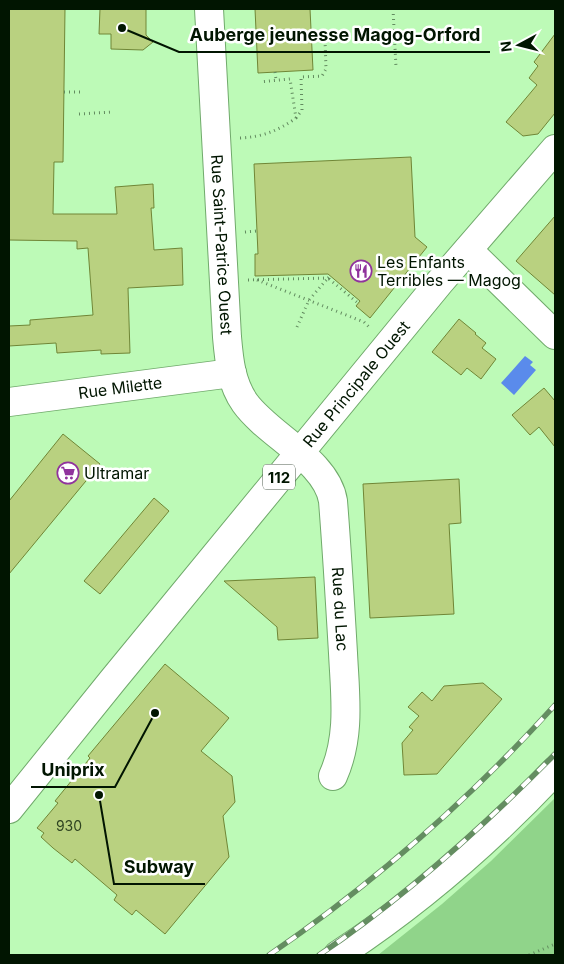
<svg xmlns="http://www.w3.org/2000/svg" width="564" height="964" viewBox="0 0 564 964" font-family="Inter,sans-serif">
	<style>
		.green { fill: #90d48a }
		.water { fill: #5a8beb }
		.building { fill: #b9d180; stroke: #708636 }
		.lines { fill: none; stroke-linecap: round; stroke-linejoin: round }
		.minor-casing { stroke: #70aa6b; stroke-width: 30 }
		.major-casing { stroke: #70aa6b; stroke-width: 30 }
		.path { stroke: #628b5f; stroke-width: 3; stroke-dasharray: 1 4; stroke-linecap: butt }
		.minor { stroke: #fff; stroke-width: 28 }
		.major { stroke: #fff; stroke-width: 28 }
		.rail-casing { stroke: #648d61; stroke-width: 5.5 }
		.rail { stroke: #fff; stroke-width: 4; stroke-dasharray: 11; stroke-linecap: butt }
		.labels { text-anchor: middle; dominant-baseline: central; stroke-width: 5; stroke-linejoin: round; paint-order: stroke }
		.number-label { font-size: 14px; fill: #2f4421 }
		.shield { fill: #fff; stroke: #4d5b4d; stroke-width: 1 }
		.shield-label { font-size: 15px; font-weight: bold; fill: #011501 }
		.street-label { font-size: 16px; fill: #011501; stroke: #fff }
		.poi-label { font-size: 16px; fill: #011501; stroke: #fff; text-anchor: start }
		.leader { fill: none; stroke: #011501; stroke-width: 2 }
		.callout-dot { fill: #011501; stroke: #fff; stroke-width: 2 }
		.callout-label { font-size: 18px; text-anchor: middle; font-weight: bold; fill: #011501; stroke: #fff; stroke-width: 5; stroke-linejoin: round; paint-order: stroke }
	</style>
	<rect width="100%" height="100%" fill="#bdfab7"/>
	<!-- green -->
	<path class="green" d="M555,798v157h-177l64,-51 49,-43z"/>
	<!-- water -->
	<path class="water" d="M525,356l8,6 -3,3 6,5 -22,25 -13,-12z"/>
	<!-- building -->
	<path class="building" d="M9,9h56l-2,153h-9l-1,52h64l-2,-27 38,-3 1,24h-3l3,42 28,-2 1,37 -55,3 2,65 -29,1v-4l-44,3 -1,-10 -47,3v-20l21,-1v-5l63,-5 -5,-67 -11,1v-8l-68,-1z
		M100,9h46v26l7,7 -10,8 -32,-1v-15h-12z
		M255,9h55l3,61 -55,3z
		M555,34v79l-17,21 -15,2 -17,-14 31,-37 -8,-7 9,-12 -4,-4z
		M411,157l4,80 12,10 -57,71 -14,-12 4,-5 -32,-27 -73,2v-22h3l-4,-90z
		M555,216v79l-39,-34z
		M459,319l17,14 -1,1 11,9 -4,5 14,11 -15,20 -14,-11 -6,7 -29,-23z
		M544,388l11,13v46l-16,-20 -9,8 -18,-20z
		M63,434l37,30 -91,110v-73z
		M459,479l2,44 -12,1 5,90 -84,4 -7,-134z
		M154,498l15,13 -69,83 -16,-13z
		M315,577l3,61 -40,2 -1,-13 -53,-46z
		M165,664l64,54 -28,33 31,25 3,26 -12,14 6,41 -64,77 -29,-24 -4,5 -18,-15 3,-5 -42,-36 -3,4 -19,-15 -12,-11 3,-4 -7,-5 21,-25 -3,-2 35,-43 -2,-2z
		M483,683l19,16 -65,75 -33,1 -2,-32 11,-13 -4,-3 10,-11 -11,-9 14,-15 10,9 12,-15z"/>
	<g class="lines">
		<!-- minor casing -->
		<g class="minor-casing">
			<g id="minor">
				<path id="s1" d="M209,9l18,328c2,23 4,46 18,66 23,32 82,58 88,98 4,50 7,101 10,152 2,42 8,83 -10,123"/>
				<path d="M468,250l87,85"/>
				<path id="s2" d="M9,402l223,-29"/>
				<path d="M338,955c78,-51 153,-116 217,-184"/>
			</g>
		</g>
		<!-- major casing -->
		<g class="major-casing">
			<g id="major">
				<path id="s3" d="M9,809l104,-129 326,-397 116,-134"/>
			</g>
		</g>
		<!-- path -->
		<path class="path" d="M393,9l3,58
			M275,72l1,8
			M64,92h17
			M79,114l33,-2
			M296,118l6,-8 -1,-33 21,-1 4,-7 -1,-29 -13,1
			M240,138c22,-1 38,-7 56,-20l-6,-39 -30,3
			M245,232l12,-1
			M248,280l80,-2 2,-2
			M257,280l107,42 7,7
			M297,327l12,-27 19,-22 30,25
			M529,955l26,-11"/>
		<!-- minor -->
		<use href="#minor" class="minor"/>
		<!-- major -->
		<use href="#major" class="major"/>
		<!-- rail casing -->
		<g class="rail-casing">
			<path id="rail" d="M269,955c105,-72 201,-156 286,-250
				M319,955c86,-58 164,-128 236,-201"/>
		</g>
		<!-- rail -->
		<use href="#rail" class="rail"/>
	</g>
	<!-- icons -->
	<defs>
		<g id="restaurant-ring" transform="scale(1.125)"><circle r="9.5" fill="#fff" stroke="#90339d" stroke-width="1.5"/><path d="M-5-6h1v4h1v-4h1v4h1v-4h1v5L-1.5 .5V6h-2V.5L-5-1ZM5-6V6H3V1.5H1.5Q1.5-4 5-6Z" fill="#90339d"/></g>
		<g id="supermarket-ring" transform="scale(1.125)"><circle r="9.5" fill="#fff" stroke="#90339d" stroke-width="1.5"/><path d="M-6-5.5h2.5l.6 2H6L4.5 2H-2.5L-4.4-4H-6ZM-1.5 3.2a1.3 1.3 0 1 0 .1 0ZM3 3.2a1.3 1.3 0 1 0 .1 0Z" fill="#90339d"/></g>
	</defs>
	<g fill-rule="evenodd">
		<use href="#restaurant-ring" x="361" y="271"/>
		<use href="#supermarket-ring" x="68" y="473"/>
	</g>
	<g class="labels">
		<!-- number labels -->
		<g class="number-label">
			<text x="69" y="825">930</text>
		</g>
		<!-- shield labels -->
		<rect class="shield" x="263" y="464.5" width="32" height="25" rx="4"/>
		<g class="shield-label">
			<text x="279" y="477">112</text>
		</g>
		<!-- street labels -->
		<g class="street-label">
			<text stroke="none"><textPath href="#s1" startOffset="236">Rue Saint-Patrice Ouest</textPath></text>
			<text stroke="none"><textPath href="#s3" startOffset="549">Rue Principale Ouest</textPath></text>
			<text stroke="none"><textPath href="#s2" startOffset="112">Rue Milette</textPath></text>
			<text stroke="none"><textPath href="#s1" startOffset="640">Rue du Lac</textPath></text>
		</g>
		<!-- poi labels -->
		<g class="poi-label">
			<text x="377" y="262">Les Enfants<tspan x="377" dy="18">Terribles — Magog</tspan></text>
			<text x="84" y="473">Ultramar</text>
		</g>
	</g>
	<!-- callouts -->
	<path class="leader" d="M122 28L179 52H490M155 713L115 787H31M99 795L114 884H205"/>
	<g class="callout-dot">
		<circle cx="122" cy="28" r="5"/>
		<circle cx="155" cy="713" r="5"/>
		<circle cx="99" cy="795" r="5"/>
	</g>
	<g class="callout-label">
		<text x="335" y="41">Auberge jeunesse Magog-Orford</text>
		<text x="73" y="776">Uniprix</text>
		<text x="159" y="873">Subway</text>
	</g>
	<!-- border -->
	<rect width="564" height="964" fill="none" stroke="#011501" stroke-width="20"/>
	<!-- north arrow -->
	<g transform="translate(519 45) rotate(263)" stroke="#ffffff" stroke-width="4" paint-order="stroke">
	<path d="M0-4L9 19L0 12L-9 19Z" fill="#011501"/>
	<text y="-8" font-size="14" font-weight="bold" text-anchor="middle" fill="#011501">N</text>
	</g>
</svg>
